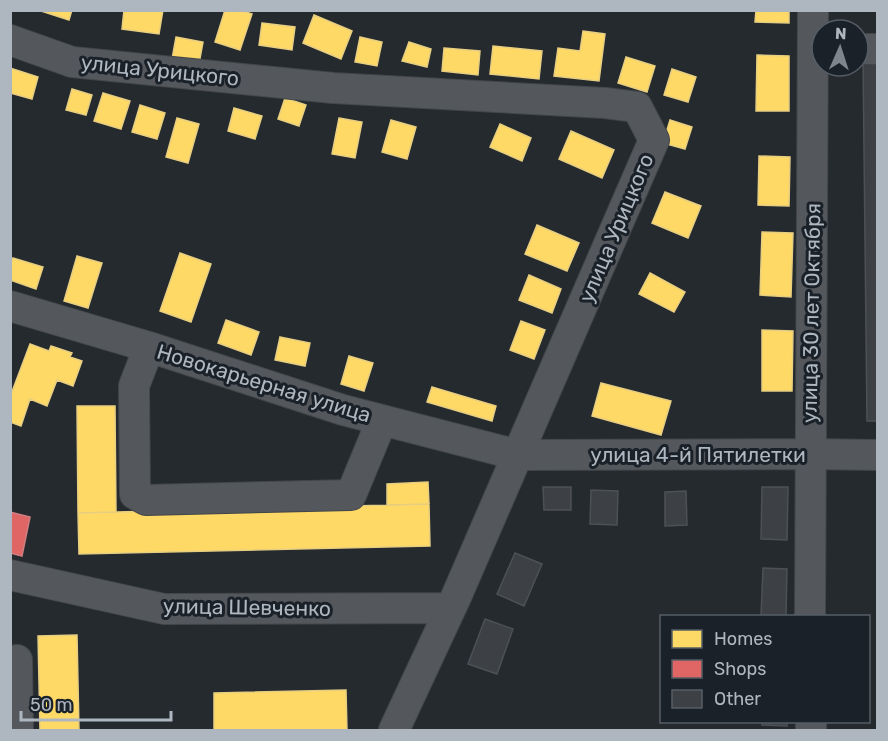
<svg xmlns="http://www.w3.org/2000/svg" width="888" height="741" viewBox="0 0 888 741" font-family="Rubik,sans-serif">
	<style>
		.homes { fill: #ffd966; stroke: #e7ce81; stroke-width: 1.5 }
		.shops { fill: #e06666; stroke: #d17e81; stroke-width: 1.5 }
		.building { fill: #3d4145; stroke: #4d5156; stroke-width: 1.5 }
		.lines { fill: none; stroke-linecap: round; stroke-linejoin: round }
		.minor-casing { stroke: #424649; stroke-width: 32 }
		.minor { stroke: #54585d; stroke-width: 30 }
		.labels { text-anchor: middle; dominant-baseline: central; stroke-width: 6; stroke-linejoin: round; paint-order: stroke }
		.street-label { font-size: 21px; fill: #aeb6c0; stroke: #1a2128 }
	</style>
	<rect width="100%" height="100%" fill="#252a2e"/>
	<!-- homes -->
	<path class="homes" d="M38,10h34l-3,10z
		M124,10h39l-4,24 -37,-5z
		M225,10h15l12,4 -12,36 -25,-8z
		M756,10h33v13l-34,-1z
		M314,15l38,16 -11,28 -38,-16z
		M262,23l33,4 -3,23 -33,-5z
		M583,31l22,3 -6,47 -45,-5 4,-28 22,3z
		M176,37l27,5 -4,22 -27,-5z
		M360,37l22,5 -5,24 -22,-4z
		M409,42l22,7 -4,18 -25,-6z
		M493,46l49,5 -3,28 -49,-5z
		M444,48l36,3 -2,24 -36,-4z
		M757,55l32,1v55h-33z
		M626,57l29,9 -8,26 -29,-9z
		M10,68l28,9 -6,22 -22,-6z
		M672,69l24,8 -8,25 -24,-7z
		M72,89l20,6 -6,20 -20,-5z
		M103,93l27,8 -9,28 -27,-8z
		M285,98l21,7 -7,21 -21,-7z
		M140,105l25,8 -8,26 -25,-7z
		M234,108l28,8 -7,23 -27,-8z
		M177,118l22,6 -11,39 -22,-6z
		M339,118l23,4 -7,36 -23,-4z
		M391,120l25,7 -9,32 -25,-7z
		M670,120l22,7 -7,22 -22,-6z
		M500,124l31,14 -9,23 -32,-14z
		M571,131l43,19 -12,28 -43,-19z
		M759,156l31,1 -1,49 -31,-1z
		M665,192l36,14 -13,32 -36,-15z
		M537,225l42,18 -12,28 -42,-17z
		M762,232l31,1 -2,64 -31,-2z
		M180,253l31,11 -20,58 -31,-11z
		M77,256l25,7 -14,45 -24,-7z
		M13,258l30,9 -7,22 -26,-9v-15z
		M650,273l35,19 -11,20 -35,-18z
		M529,275l32,14 -9,24 -33,-13z
		M226,320l33,12 -8,23 -33,-12z
		M521,321l24,9 -11,29 -24,-9z
		M762,330l31,1 -1,60h-30z
		M280,337l30,6 -5,23 -30,-6z
		M30,344l19,7 2,-5 21,7 -2,4 12,4 -9,25 -16,-6 -10,26 -17,-7 -9,27 -11,-4v-25z
		M349,356l24,7 -9,28 -23,-7z
		M601,383l70,18 -10,34 -69,-19z
		M432,387l64,19 -4,15 -65,-19z
		M77,406h38l1,106 -38,1z
		M428,482l1,22 -42,1v-21z
		M429,504l1,42 -351,8 -1,-41z
		M77,635l2,95h-39l-2,-94z
		M346,690l1,40h-133v-37z"/>
	<!-- shops -->
	<path class="shops" d="M10,512l20,5 -8,39 -12,-3z"/>
	<!-- building -->
	<path class="building" d="M863,59h15v362h-11z
		M543,487h28v23h-27z
		M762,487h26l-1,53 -26,-1z
		M591,490l27,1 -1,34 -27,-1z
		M686,491l1,34 -22,1v-34z
		M877,494h1v236h-1z
		M515,553l27,11 -18,42 -27,-12z
		M763,568l24,1 -1,47h-25z
		M485,619l28,10 -16,45 -29,-10z
		M762,722h25v4l-25,-1z"/>
	<g class="lines">
		<!-- minor casing -->
		<g class="minor-casing">
			<path id="minor" d="M10,40l62,22 261,26 272,15 32,4 17,33 -198,457 -62,133
				M858,49h20
				M10,306l139,41 194,63 175,45 292,-1 68,1
				M149,347l-15,39 1,108 11,6 205,-5 31,-75
				M10,575l154,34 286,-1
				M810,616l3,-606
				M17,660l1,70
				M811,722v8"/>
		</g>
		<!-- minor -->
		<use href="#minor" class="minor"/>
	</g>
	<g class="labels">
		<!-- street labels -->
		<g class="street-label">
			<text transform="translate(160 70) rotate(6)">улица Урицкого</text>
			<text transform="translate(616 228) rotate(-67)">улица Урицкого</text>
			<text transform="translate(811 313) rotate(-89)">улица 30 лет Октября</text>
			<text transform="translate(264 383) rotate(17)">Новокарьерная улица</text>
			<text x="698" y="454">улица 4-й Пятилетки</text>
			<text transform="translate(247 607) rotate(1)">улица Шевченко</text>
		</g>
	</g>
	<!-- border -->
	<rect width="888" height="741" fill="none" stroke="#aeb6c0" stroke-width="24"/>
	<!-- legend -->
	<rect x="660" y="615" width="210" height="108" fill="#1a2128" stroke="#555d65" stroke-width="1.5"/>
	<rect x="672" y="630" width="30" height="18" fill="#ffd966" stroke="#555d65" stroke-width="1.5"/>
	<text x="714" y="645" font-size="18" fill="#aeb6c0">Homes</text>
	<rect x="672" y="660" width="30" height="18" fill="#e06666" stroke="#555d65" stroke-width="1.5"/>
	<text x="714" y="675" font-size="18" fill="#aeb6c0">Shops</text>
	<rect x="672" y="690" width="30" height="18" fill="#3d4145" stroke="#555d65" stroke-width="1.5"/>
	<text x="714" y="705" font-size="18" fill="#aeb6c0">Other</text>
	<!-- north arrow -->
	<g transform="translate(840 48) rotate(3)"><circle r="28" fill="#1a2128" stroke="#555d65" stroke-width="1.5"/>
	<path d="M0-4.5L10 22L0 15L-10 22Z" fill="#7e858d"/>
	<text y="-9" font-size="16" font-weight="bold" text-anchor="middle" fill="#aeb6c0">N</text>
	</g>
	<!-- scale -->
	<path d="M21 711v9h150v-9" fill="none" stroke="#aeb6c0" stroke-width="3"/>
	<text x="30" y="711" font-size="18" fill="#aeb6c0" stroke="#1a2128" stroke-width="4.5" paint-order="stroke">50 m</text>
</svg>
